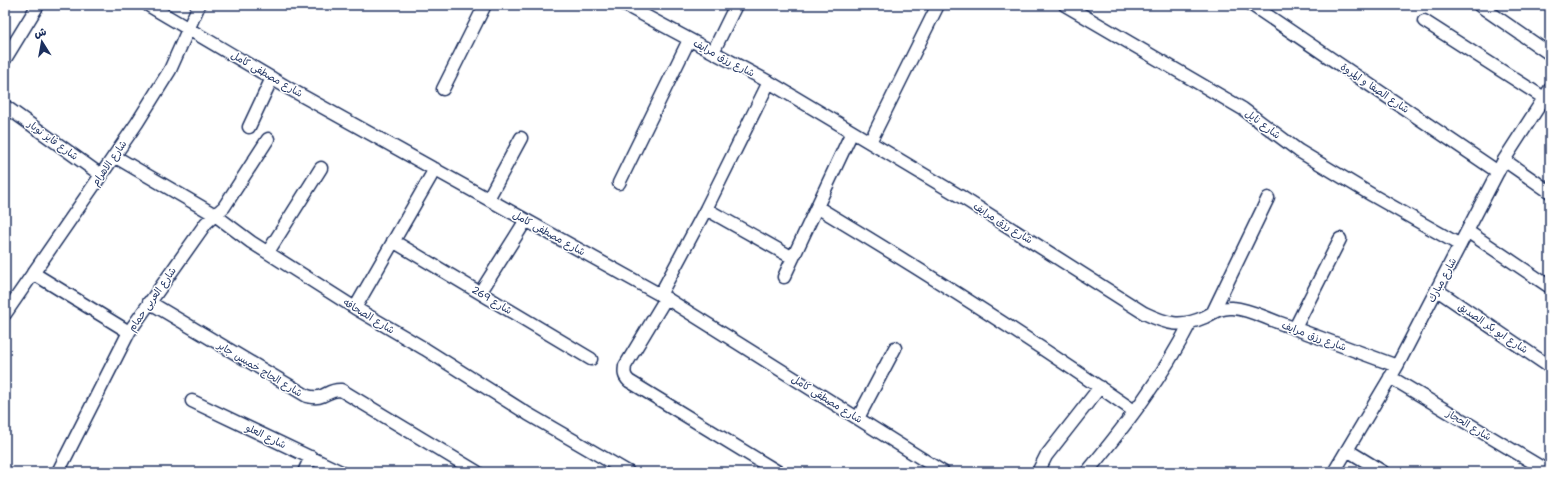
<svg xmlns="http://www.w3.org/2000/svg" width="1555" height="477" viewBox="0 0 1555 477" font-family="'Shantell Sans','Playpen Sans Arabic',sans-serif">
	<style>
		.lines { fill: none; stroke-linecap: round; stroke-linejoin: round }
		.minor-casing { stroke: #1b2f5e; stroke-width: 15 }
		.minor { stroke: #fff; stroke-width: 12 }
		.labels { text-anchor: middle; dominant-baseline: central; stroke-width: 3; stroke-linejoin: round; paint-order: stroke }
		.street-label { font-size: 10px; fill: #1b2f5e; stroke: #fff }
	</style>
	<rect width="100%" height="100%" fill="#fff"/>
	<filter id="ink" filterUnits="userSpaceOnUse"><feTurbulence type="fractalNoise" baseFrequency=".025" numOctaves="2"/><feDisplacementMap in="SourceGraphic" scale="8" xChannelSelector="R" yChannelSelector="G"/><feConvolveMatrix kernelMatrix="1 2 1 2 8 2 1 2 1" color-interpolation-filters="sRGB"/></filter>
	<g filter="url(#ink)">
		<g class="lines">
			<!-- minor casing -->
			<g class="minor-casing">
				<path id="minor" d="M148,5l142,84 376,209 277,174
					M625,5l144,77 194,116 181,115c23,11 36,15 61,4 9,-5 17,-10 28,-9 16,1 32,10 47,15 39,14 78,29 117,43
					M1065,5l178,104 56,42 73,44 88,50
					M1252,5l246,167
					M1479,5l71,49
					M1424,21l120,77
					M713,52l23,-47
					M5,59l33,-54
					M443,89l42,-84
					M5,106l96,69
					M249,127l23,-49
					M870,142l68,-137
					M114,156l101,59 36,27 104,66 70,41 103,65 100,58
					M1504,160l46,32
					M619,183l70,-143
					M488,199l33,-61
					M817,207c108,65 214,132 317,204
					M706,209l87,49
					M1467,231l83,56
					M393,241l198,118
					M268,252l53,-84
					M33,273l96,59
					M784,277l68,-145
					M1437,290l113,77
					M480,293l46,-73
					M660,295l46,-86 63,-127
					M666,298l-41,68c-1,7 -1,10 4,15l149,91
					M149,302l158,94c18,5 19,-7 34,-6l136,82
					M355,308l80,-139
					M1213,312l55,-114
					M5,314l132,-191 33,-53 29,-65
					M1295,328l45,-89
					M1390,377l159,95
					M192,401l149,71
					M858,418l37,-70
					M1347,450l36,22
					M58,472l71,-140 77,-109 18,-16 44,-68
					M304,472l7,-15
					M1038,472l8,-16 54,-69
					M1087,472c38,-46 76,-95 103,-149
					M1334,472l63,-106 107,-206 46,-71"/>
			</g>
			<!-- minor -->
			<use href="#minor" class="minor"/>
		</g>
	</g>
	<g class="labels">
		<!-- street labels -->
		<g class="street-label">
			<text transform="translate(724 58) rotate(28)">شارع رزق مرايف</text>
			<text transform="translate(267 74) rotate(30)">شارع مصطفى كامل</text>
			<text transform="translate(1375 88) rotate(34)">شارع الصفا و المروة</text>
			<text transform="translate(1263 124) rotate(37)">شارع نايل</text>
			<text transform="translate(53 140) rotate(36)">شارع فايز نوبار</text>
			<text transform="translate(109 163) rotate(-55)">شارع الاهرام</text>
			<text transform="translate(1003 223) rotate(32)">شارع رزق مرايف</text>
			<text transform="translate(549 233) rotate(29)">شارع مصطفى كامل</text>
			<text transform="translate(1442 280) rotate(-62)">شارع مبارك</text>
			<text transform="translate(152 299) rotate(-55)">شارع العربى حمام</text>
			<text transform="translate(492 300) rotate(31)">شارع 269</text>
			<text transform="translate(369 316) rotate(31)">شارع الصحافه</text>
			<text transform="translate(1493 328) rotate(34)">شارع ابو بكر الصديق</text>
			<text transform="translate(1314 336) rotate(20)">شارع رزق مرايف</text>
			<text transform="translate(260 369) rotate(31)">شارع الحاج خميس جابر</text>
			<text transform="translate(827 399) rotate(32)">شارع مصطفى كامل</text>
			<text transform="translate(1469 425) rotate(31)">شارع الحجاز</text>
			<text transform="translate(266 436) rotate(26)">شارع العلو</text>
		</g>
	</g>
	<!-- margin -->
	<rect width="1555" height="477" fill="none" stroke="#fff" stroke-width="20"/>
	<rect x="10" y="10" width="1535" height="457" fill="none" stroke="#1b2f5e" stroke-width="1.5" filter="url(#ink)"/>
	<!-- north arrow -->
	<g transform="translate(42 42) rotate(349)" stroke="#ffffff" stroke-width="3" paint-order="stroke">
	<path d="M0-3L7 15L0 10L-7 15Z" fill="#1b2f5e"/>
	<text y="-6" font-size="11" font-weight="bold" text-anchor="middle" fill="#1b2f5e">ش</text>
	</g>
</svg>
